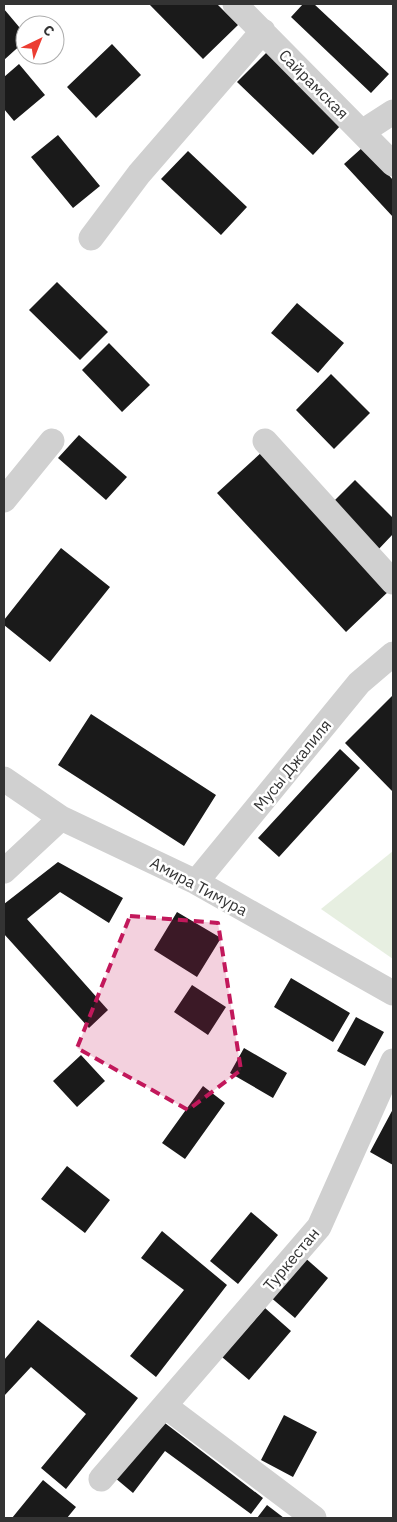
<svg xmlns="http://www.w3.org/2000/svg" width="397" height="1522" viewBox="0 0 397 1522" font-family="'IBM Plex Sans',sans-serif">
	<style>
		.green { fill: #e7efe1 }
		.building { fill: #1a1a1a }
		.lines { fill: none; stroke-linecap: round; stroke-linejoin: round }
		.minor { stroke: #d0d0d0; stroke-width: 25 }
		.marked { fill: #c2185b; fill-opacity: 0.2; stroke: #c2185b; stroke-width: 4; stroke-dasharray: 10 6; stroke-linejoin: round }
		.labels { text-anchor: middle; dominant-baseline: central; stroke-width: 5; stroke-linejoin: round; paint-order: stroke }
		.street-label { font-size: 16px; fill: #333; stroke: #fff }
	</style>
	<rect width="100%" height="100%" fill="#fff"/>
	<!-- green -->
	<path class="green" d="M393,851v108l-72,-50z"/>
	<!-- building -->
	<path class="building" d="M149,4h68l21,21 -35,34z
		M303,4h11l75,70 -18,19 -80,-76z
		M4,9l21,25v7l-21,19z
		M112,44l29,31 -45,43 -29,-31z
		M267,52l75,72 -29,31 -76,-73z
		M19,64l26,31 -31,26 -10,-12v-32z
		M58,135l42,51 -27,22 -42,-51z
		M363,147l30,33v37l-49,-53z
		M188,151l59,56 -26,28 -60,-56z
		M57,282l51,50 -28,28 -51,-50z
		M297,303l47,40 -26,30 -47,-40z
		M109,343l41,42 -28,27 -40,-42z
		M331,374l39,39 -36,36 -38,-39z
		M79,435l48,42 -21,23 -48,-42z
		M263,451l128,138 -45,43 -129,-139z
		M355,480l38,38v16l-17,18 -47,-46z
		M61,548l49,39 -60,75 -46,-37v-5z
		M393,695v97l-48,-49z
		M91,714l125,81 -32,51 -126,-81z
		M340,749l20,19 -81,89 -21,-19z
		M58,862l65,36 -14,25 -49,-31 -33,27 81,91 -19,18 -85,-94v-30z
		M177,912l44,26 -24,39 -43,-27z
		M291,978l59,35 -17,29 -59,-35z
		M192,985l34,22 -18,28 -34,-23z
		M356,1017l28,15 -19,34 -28,-15z
		M244,1048l43,25 -14,25 -43,-25z
		M81,1055l24,26 -28,26 -24,-26z
		M203,1086l22,17 -40,56 -23,-16z
		M393,1109v56l-23,-13z
		M67,1166l43,34 -25,33 -44,-34z
		M251,1212l27,23 -40,49 -28,-23z
		M162,1231l65,54 -71,92 -26,-21 54,-66 -43,-32z
		M303,1256l25,22 -33,40 -26,-22z
		M265,1308l26,23 -42,49 -27,-23z
		M38,1320l100,78 -72,91 -25,-21 45,-54 -55,-47 -27,29v-36z
		M284,1415l33,17 -24,45 -32,-17z
		M161,1420l102,78 -12,16 -86,-63 -32,42 -19,-16z
		M43,1480l33,27 -9,11h-55z
		M267,1505l17,13h-27z"/>
	<g class="lines">
		<!-- minor -->
		<path class="minor" d="M235,4l158,160
			M362,132l31,-20
			M91,238l48,-64 124,-143
			M265,441l128,141
			M4,500l48,-59
			M4,779l57,39 135,64 197,111
			M4,871l57,-53
			M196,882l163,-199 34,-29
			M165,1406l149,112
			M101,1479l218,-252 74,-166"/>
	</g>
	<!-- marked area -->
	<path class="marked" d="M130,916l88,7 23,147 -53,40 -111,-62z"/>
	<g class="labels">
		<!-- street labels -->
		<g class="street-label">
			<text transform="translate(314 84) rotate(45)">Сайрамская</text>
			<text transform="translate(292 765) rotate(-51)">Мусы Джалиля</text>
			<text transform="translate(199 886) rotate(28)">Амира Тимура</text>
			<text transform="translate(291 1259) rotate(-50)">Туркестан</text>
		</g>
	</g>
	<!-- border -->
	<rect width="397" height="1522" fill="none" stroke="#333333" stroke-width="10"/>
	<!-- north arrow -->
	<g transform="translate(40 40) rotate(43)"><circle r="24" fill="#ffffff" stroke="#adadad"/>
	<path d="M0-4L9 19L0 12L-9 19Z" fill="#ec3d32"/>
	<text y="-8" font-size="14" font-weight="bold" text-anchor="middle" fill="#333333">С</text>
	</g>
</svg>
